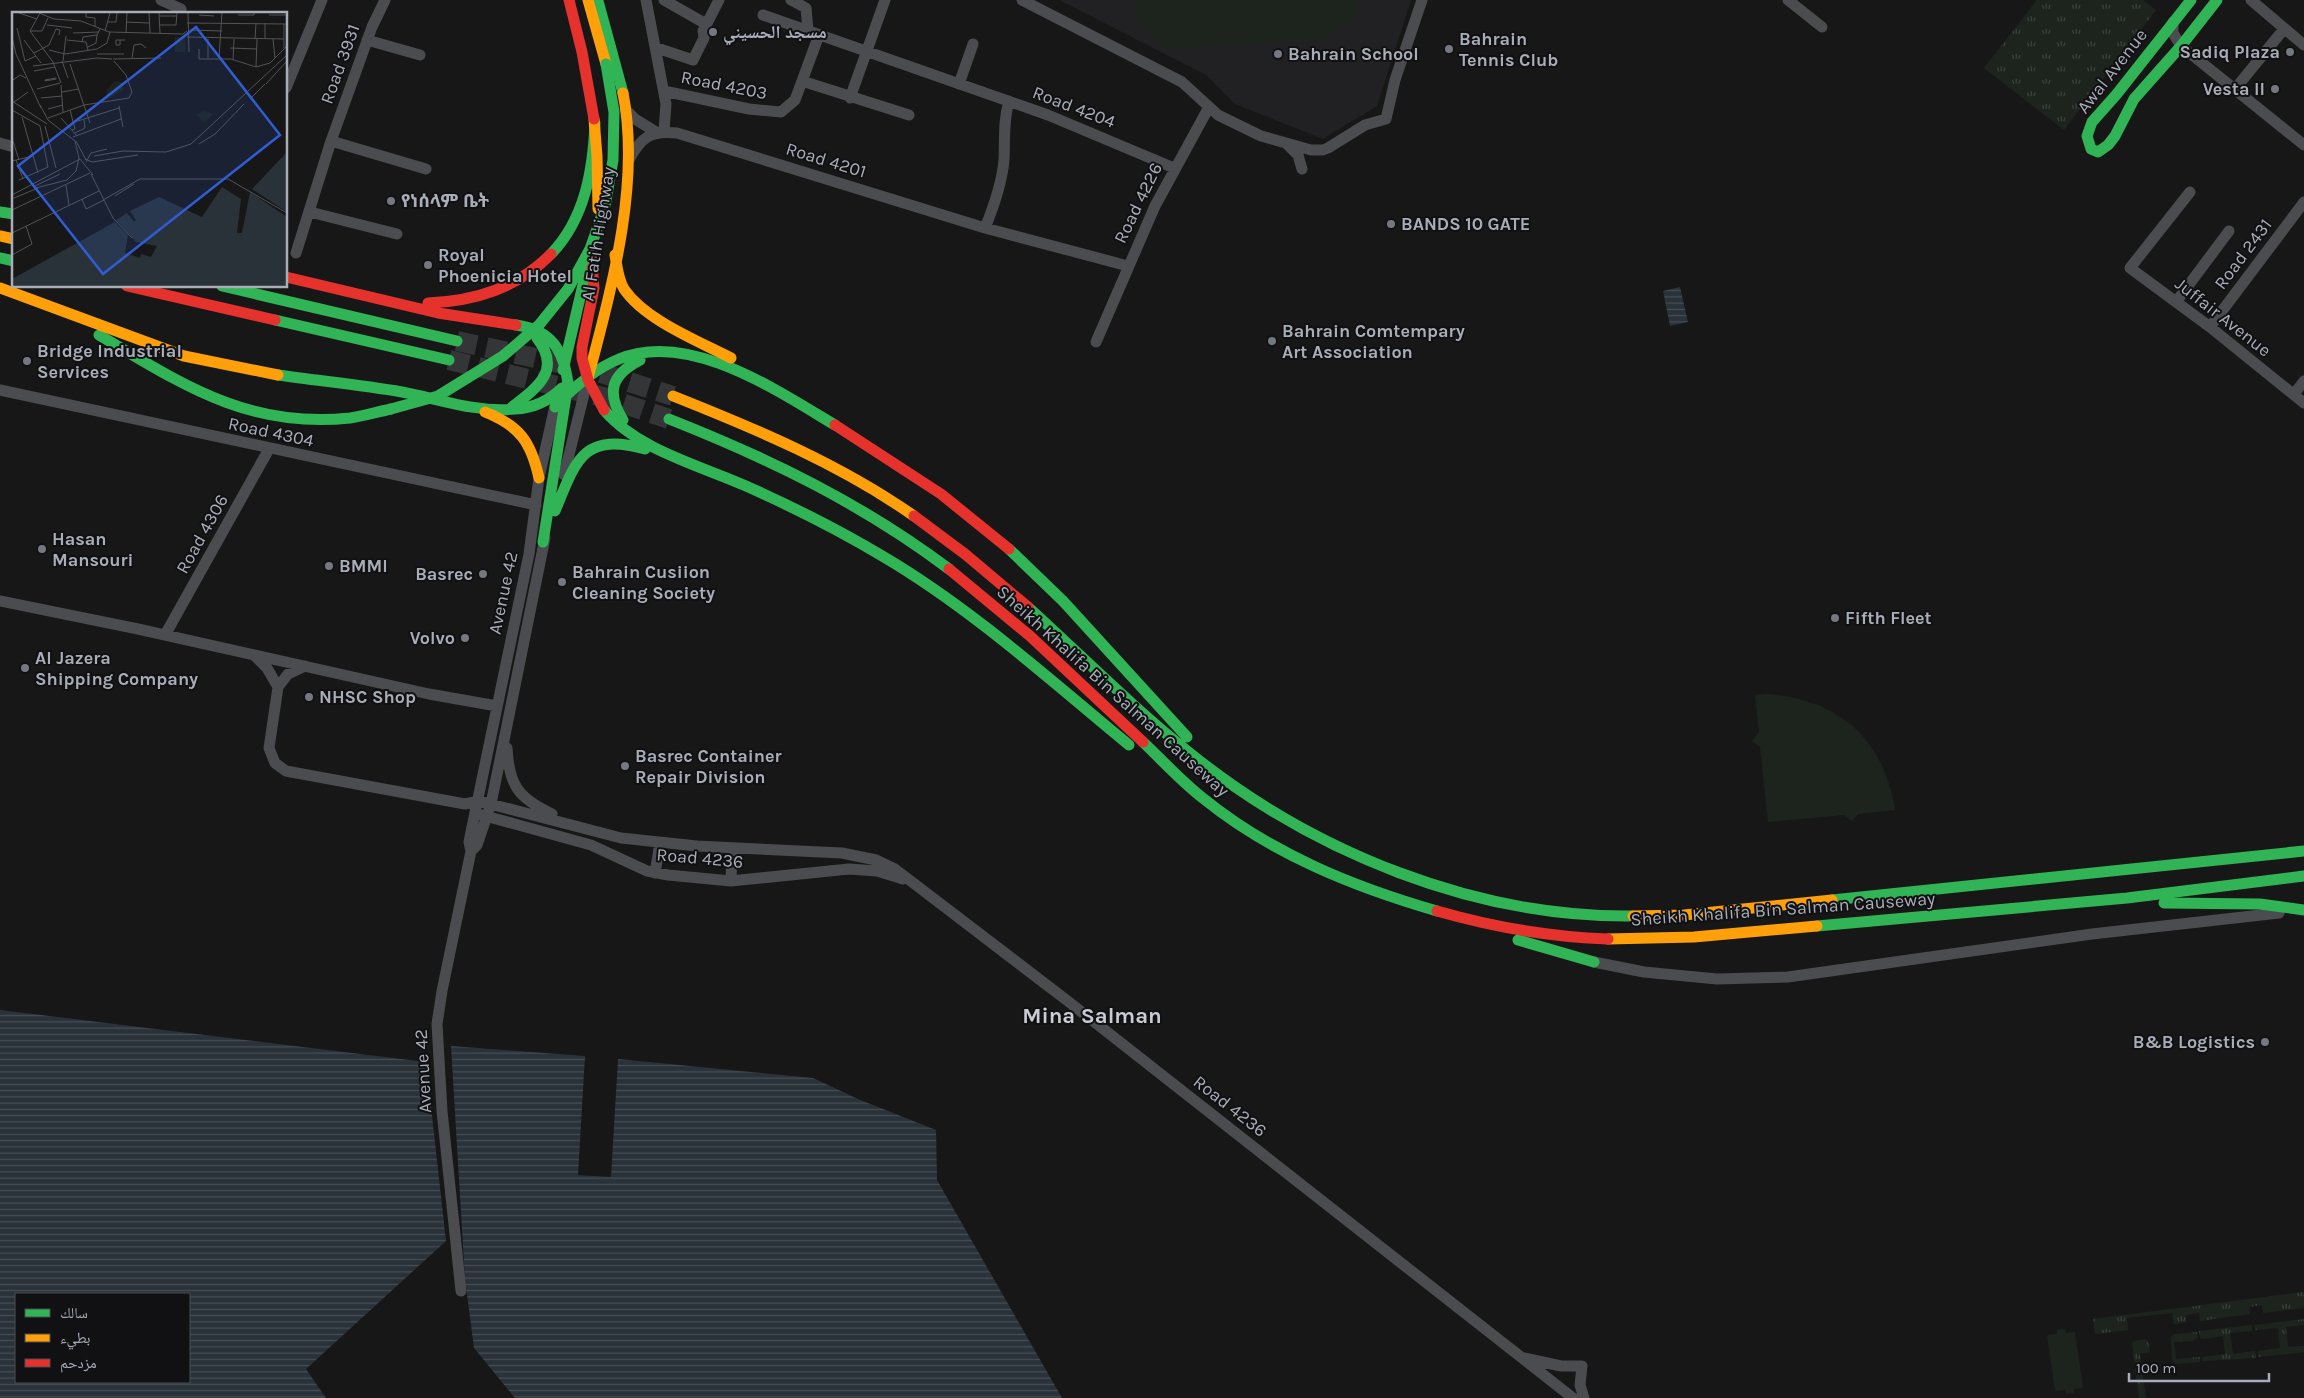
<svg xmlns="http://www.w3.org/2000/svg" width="2304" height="1398" viewBox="0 0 2304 1398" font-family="Karla,'Noto Naskh Arabic','Noto Sans Ethiopic',sans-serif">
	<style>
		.built { fill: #212123 }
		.grass { fill: url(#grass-tufts) }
		.pitch { fill: #1d241e }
		.water { fill: url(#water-rules); fill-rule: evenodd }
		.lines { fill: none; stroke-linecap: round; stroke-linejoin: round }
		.highway-tunnel { stroke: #343537; stroke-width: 20; stroke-dasharray: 20 10; stroke-linecap: butt }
		.street { stroke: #4b4c50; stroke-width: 11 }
		.fast { stroke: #30b455; stroke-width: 11 }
		.slow { stroke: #ff9f0a; stroke-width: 11 }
		.jam { stroke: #e5322d; stroke-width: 11 }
		.fast-bridge { stroke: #30b455; stroke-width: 11 }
		.poi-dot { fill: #757880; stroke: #111113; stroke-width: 2 }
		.labels { text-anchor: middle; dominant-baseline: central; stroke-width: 4; stroke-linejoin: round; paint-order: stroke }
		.poi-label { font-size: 18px; font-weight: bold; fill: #a8adb8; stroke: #111113; text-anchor: start }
		.street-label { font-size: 18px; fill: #a8adb8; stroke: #111113 }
		.district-label { font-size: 22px; font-weight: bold; fill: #c9ccd4; stroke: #111113 }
		.inset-road { fill: none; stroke: #515357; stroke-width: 1 }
		.view { fill: #325cd3; fill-opacity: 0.15; stroke: #325cd3; stroke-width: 2.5 }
		.inset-edge { fill: none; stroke: #a8adb8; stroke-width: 2.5 }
	</style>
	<defs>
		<pattern id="grass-tufts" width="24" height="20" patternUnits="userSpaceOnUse" patternTransform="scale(1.25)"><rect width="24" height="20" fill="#1d241e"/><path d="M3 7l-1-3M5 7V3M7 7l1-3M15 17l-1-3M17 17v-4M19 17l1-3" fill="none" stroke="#3b413d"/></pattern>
		<pattern id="water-rules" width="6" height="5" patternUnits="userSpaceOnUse" patternTransform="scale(1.25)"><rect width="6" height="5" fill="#2a3239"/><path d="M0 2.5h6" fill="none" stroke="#464d54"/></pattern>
	</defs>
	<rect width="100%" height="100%" fill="#171717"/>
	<!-- built -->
	<path class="built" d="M1059,0h352l-34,106 -54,33 -88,-35 -29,-29z"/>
	<!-- grass -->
	<path class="grass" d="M2037,0h106l13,10 -92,120 -80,-62z
		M2304,1292v16l-41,5 -1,-8 -13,2 1,7 -50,7 -1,-8 -13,2 1,7 -13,2 -2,-11 -45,5 1,12 -33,4 -2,-15z
		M2304,1319v6l-18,2 2,20 16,-1v6l-46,5v-6l22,-3 -2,-20 -23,2 -1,-5z
		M2252,1325v6l-22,2 3,21 22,-3 1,7 -53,3 -1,-4 23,-3 -2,-18 -19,3 -4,-1 -1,-7z
		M2197,1332l1,6 -4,1v2l-20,1 2,17 24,-2v5l-25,2 -3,-4 -1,-23 4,-3z
		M2145,1339l3,2 2,11 -10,2 6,44h-7l-7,-55 2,-2z"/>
	<!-- pitch -->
	<path class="pitch" d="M1135,0h223l-1,17 -36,23 -154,9 -27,-24z
		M1765,694c73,4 119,44 130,116l-37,4 -6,7 -8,-6 -76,7 -8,-75 -8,-6 7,-9 -4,-37z
		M2065,1329l1,4 9,-1 8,56 -9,1v4l-8,1 -1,-4 -10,1 -8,-56 10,-1v-4z"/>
	<!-- water -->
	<path class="water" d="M1680,287l8,35 -18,4 -7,-35z
		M0,1010l426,52 20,179 -140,128 20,29h-326zM189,1294v88h-173v-88z
		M451,1046l134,10 -7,119 33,2 7,-118 195,19 45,21 78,31 1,50 125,218h-547l-41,-50 -9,-69z"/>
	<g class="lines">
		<!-- highway-tunnel -->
		<path class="highway-tunnel" d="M457,341l106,23
			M449,360l158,38 62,21
			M601,373l72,23"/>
		<!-- street -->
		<path class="street" d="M161,0l20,9
			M646,0l20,104 -2,27
			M664,0l42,24
			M791,0l15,8 2,23
			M1022,0l160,82 36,33 43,21 50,14h12l5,-2 37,-23 21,-6 9,-39 27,-80
			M1788,0l34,27
			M2251,0l53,45
			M763,15l285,100 126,53
			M2173,22v11l8,13 123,99
			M367,40l53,15
			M657,48l36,12 11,-22 -1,-7 16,-31
			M802,81l107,34
			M959,84l14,-40
			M286,88l36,-88
			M2235,89l49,-60
			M664,91l85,18 32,3 14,-12 24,-65
			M850,98l35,-98
			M625,109l10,10 21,13
			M331,141l95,28
			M0,143l14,4
			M1287,144l11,11 4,14
			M629,160c12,-23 22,-30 48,-27l308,95 143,38
			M2190,192l-60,76 80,59 94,76
			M310,212l87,22
			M985,228c9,-22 17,-45 19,-68 1,-20 -1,-39 5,-59
			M296,253l35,-112 41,-114 13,-27
			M2176,302l53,-71
			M2210,327l94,-125
			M1096,342l59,-136 54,-99
			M0,390l536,115
			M2294,394l10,-13
			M564,475l23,-93
			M0,601l138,28 291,65 68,12
			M165,635l104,-186
			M254,655l13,13 11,19
			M305,666l-17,8 -10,13 -9,61 6,15 11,8 179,33 14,-3 142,37 76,8 145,7 34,7 19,9 174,133 504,396
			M507,748c2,37 11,50 45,66
			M482,815l109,30 56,26 21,4 63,6 118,-12 28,2 26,8
			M471,851l6,-6 14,-41 54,-266
			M655,873l5,-30
			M731,881l1,-33
			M1594,962l50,10 73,7 71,-2 304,-43 187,-21
			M461,1291l-19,-180 -5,-87 5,-33 29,-140 -2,-9 3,-15 57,-273 10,-76 16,-72
			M1524,1358l37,8h21l-2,19 4,13"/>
		<!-- fast -->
		<path class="fast" d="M2191,0l-75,95 -24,27 -5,14 4,13 7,3 10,-7 7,-9 19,-37 47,-53 36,-46
			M598,1l25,92
			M0,212l14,2
			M551,254c34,-35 42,-84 44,-131
			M0,258l14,3
			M222,286l235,55
			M275,320l174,40
			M516,325c36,5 48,26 52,59l-25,158
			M99,335c83,49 149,94 251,83 14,-2 27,-6 41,-9
			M563,370l26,-111
			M278,375c42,6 83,10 124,17 37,7 75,21 113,17 18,-1 34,-8 47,-21
			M512,407c26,-20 50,-37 25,-69
			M555,407c18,-19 39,-38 64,-48 70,-29 157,31 216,66
			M604,410c34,40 95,55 142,76 47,21 93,44 138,71 88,52 166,123 245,188
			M669,419c101,40 192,84 280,150
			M623,420c-17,-28 -12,-45 17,-60
			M555,511c21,-51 28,-79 90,-62
			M1009,549l54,52 124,136
			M1028,607c54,49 105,101 163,147 122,98 284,164 442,162
			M1143,742c20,19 39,40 61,57 68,55 150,88 233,112
			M1832,900l472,-49
			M2164,903l96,1 44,6
			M1817,926l310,-28 177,-22
			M1518,940l76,22"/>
		<!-- slow -->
		<path class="slow" d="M588,0l18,64
			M594,119l3,37 1,53
			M0,236l14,3
			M615,255c2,11 3,24 9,34 21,31 74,52 107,69
			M0,288l184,68 94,19
			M588,378c23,-88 53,-194 35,-285
			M673,396c83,33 167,68 241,120
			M485,412c35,14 46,30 54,66
			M1633,916l51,-1 148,-15
			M1608,939l86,-2 123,-11"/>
		<!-- jam -->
		<path class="jam" d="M569,0l13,52 12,67
			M591,252l3,36 -12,59v11l6,22 16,30
			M286,277l152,36 78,12
			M127,286l148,34
			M428,303c48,-2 89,-15 123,-49
			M835,425l106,69 68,55
			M914,516l51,38 63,53
			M949,569l81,67 113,106
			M1437,911c56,16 113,26 171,28"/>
		<!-- fast-bridge -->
		<path class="fast-bridge" d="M391,409l47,-13 65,-40 36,-31 29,-36 22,-40 15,-43 8,-46 1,-48 -8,-48"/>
	</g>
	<!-- markers -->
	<g class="poi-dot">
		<circle cx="713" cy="32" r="5"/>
		<circle cx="1449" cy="49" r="5"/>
		<circle cx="2290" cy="52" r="5"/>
		<circle cx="1278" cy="54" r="5"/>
		<circle cx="2275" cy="89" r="5"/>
		<circle cx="391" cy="201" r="5"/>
		<circle cx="1391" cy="224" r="5"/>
		<circle cx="428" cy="265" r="5"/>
		<circle cx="1272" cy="341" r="5"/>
		<circle cx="27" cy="361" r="5"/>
		<circle cx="42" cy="549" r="5"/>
		<circle cx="329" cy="566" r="5"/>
		<circle cx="483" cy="574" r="5"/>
		<circle cx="562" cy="582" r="5"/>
		<circle cx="1835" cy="618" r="5"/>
		<circle cx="465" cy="638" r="5"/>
		<circle cx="25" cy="668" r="5"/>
		<circle cx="309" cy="697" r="5"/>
		<circle cx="625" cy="766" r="5"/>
		<circle cx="2265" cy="1042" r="5"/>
	</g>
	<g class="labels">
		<!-- poi labels -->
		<g class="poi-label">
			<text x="723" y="32">مسجد الحسيني</text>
			<text x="1459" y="39">Bahrain<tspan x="1459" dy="21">Tennis Club</tspan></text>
			<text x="2280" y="52" text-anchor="end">Sadiq Plaza</text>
			<text x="1288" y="54">Bahrain School</text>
			<text x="2265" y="89" text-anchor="end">Vesta II</text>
			<text x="401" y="201">የነሰላም ቤት</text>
			<text x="1401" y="224">BANDS 10 GATE</text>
			<text x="438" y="255">Royal<tspan x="438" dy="21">Phoenicia Hotel</tspan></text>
			<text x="1282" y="331">Bahrain Comtempary<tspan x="1282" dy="21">Art Association</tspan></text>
			<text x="37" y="351">Bridge Industrial<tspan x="37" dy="21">Services</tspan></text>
			<text x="52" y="539">Hasan<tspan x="52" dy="21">Mansouri</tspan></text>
			<text x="339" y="566">BMMI</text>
			<text x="572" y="572">Bahrain Cusiion<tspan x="572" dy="21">Cleaning Society</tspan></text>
			<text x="473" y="574" text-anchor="end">Basrec</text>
			<text x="1845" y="618">Fifth Fleet</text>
			<text x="455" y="638" text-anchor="end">Volvo</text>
			<text x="35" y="658">Al Jazera<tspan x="35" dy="21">Shipping Company</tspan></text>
			<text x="319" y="697">NHSC Shop</text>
			<text x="635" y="756">Basrec Container<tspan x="635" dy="21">Repair Division</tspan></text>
			<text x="2255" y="1042" text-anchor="end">B&amp;B Logistics</text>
		</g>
		<!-- street labels -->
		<g class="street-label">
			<text transform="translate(340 64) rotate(-70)">Road 3931</text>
			<text transform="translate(2112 71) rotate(-52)">Awal Avenue</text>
			<text transform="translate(724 85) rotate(11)">Road 4203</text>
			<text transform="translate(1074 107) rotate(21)">Road 4204</text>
			<text transform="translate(826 160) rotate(17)">Road 4201</text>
			<text transform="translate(1138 203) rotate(-64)">Road 4226</text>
			<text transform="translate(598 234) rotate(-81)">Al Fatih Highway</text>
			<text transform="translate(2243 254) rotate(-53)">Road 2431</text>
			<text transform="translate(2223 317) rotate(38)">Juffair Avenue</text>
			<text transform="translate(271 432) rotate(12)">Road 4304</text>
			<text transform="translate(202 534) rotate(-61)">Road 4306</text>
			<text transform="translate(503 593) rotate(-78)">Avenue 42</text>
			<text transform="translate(1113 691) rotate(42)">Sheikh Khalifa Bin Salman Causeway</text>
			<text transform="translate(700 858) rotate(5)">Road 4236</text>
			<text transform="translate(1783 909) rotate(-4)">Sheikh Khalifa Bin Salman Causeway</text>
			<text transform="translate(423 1071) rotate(-93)">Avenue 42</text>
			<text transform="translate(1230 1106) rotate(38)">Road 4236</text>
		</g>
		<!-- district labels -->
		<g class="district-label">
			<text x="1092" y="1016">Mina Salman</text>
		</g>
	</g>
	<!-- overview -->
	<g transform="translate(12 12)">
		<rect width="275" height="275" fill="#171717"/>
		<path d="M163,25h10v15h-10z" fill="#1d241e"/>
		<path d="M103,69l7,1 1,8 -15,9 -2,-8zM192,99l9,3 -9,9 -8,-9z" fill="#1d241e"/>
		<path d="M275,140v60l-35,-23zM210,175l19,12 -4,34h5l8,-41 37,25v69h-275v-7l103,-57 13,13 -3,18 15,5 1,-4 10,3 6,-11 -21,-4 -20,-22 11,-7 7,9 2,-2 -6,-9 29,-14 43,20z" fill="#2a3239"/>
		<path class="inset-road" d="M7,1l18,6M27,1l15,6 27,2 28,11 74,2 4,-3M74,1v4l9,1v9M137,1l1,20M147,1l1,20M176,1l1,39M187,3l15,1M226,3h16v-2M257,3h18M147,4h18M96,10h8l1,-9M114,10l23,1M175,11l100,1M272,12v24M35,13l25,3M147,13h17l1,-12M5,16l8,33 11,-5M179,18l31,1M18,19l23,31 8,21M18,19h12l6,-13M18,19l10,-18M93,19l5,-18M61,21l26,-1M114,21l1,-20M0,25l4,17 25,54M175,25l97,2M196,27v19M243,27l1,-16M253,27v-16M261,27l2,19M12,28l17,23M55,28l19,2 2,8M108,28v5h-4v-5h9M70,30l1,-5 14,-2 3,-6M76,35l8,-4 1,-8M218,36l27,1M187,37v10h32l25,8 14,-4 17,-17M37,38l16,4 32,-5 10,-6 3,-11M22,41l15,-8 7,-16 4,1 -1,5M85,42h27M120,46l2,-13 7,-1 5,4M207,46l3,-45M101,47l48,-1M221,48l1,-21M50,49l6,17M51,49l3,-25M58,52l20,59M21,54l64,-8 15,1M244,55l1,-28M22,59l21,-4M44,66v1l-11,2v-1zM1,68l7,-5 6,3M254,72l21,-23M49,73l2,27M25,77l23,-6M50,80l17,-3M29,86l21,-2M239,86l14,-14M0,89l35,23M2,90l14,-10M107,94l4,21M36,97l15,-4M0,98l28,16M58,98l5,19 -3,1M10,105l16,56M36,106l36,-13 45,-7 3,-6 -6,-17 -12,-14M49,106l16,18M66,109l41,-13M33,114l11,42M63,121l10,-5 -1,-8M61,125l48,-18M1,129l6,19M64,129l10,19M187,132l16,-10 29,-30M82,144l29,-5 43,1 25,-8 96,-89M73,147l7,3 46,-7M4,148l7,19M0,149l21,-5M74,150l5,-9 16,-4M79,162l22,44 19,20M7,168l29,-13 -8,-41M54,173l3,20M23,174l25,-12M24,176l31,-8 9,-9 3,-13 -4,-17 -27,-21 -8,-15M0,183l68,-36 13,16M103,184l19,-12M2,186l24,-10M70,187l4,10 18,-9M91,188l37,-21h88l59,34M0,198l78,-37M0,221l87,-42M0,243l20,-11 -6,-18"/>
		<path class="view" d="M184,15l84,108 -177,139 -85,-108z"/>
		<rect width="275" height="275" class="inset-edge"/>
	</g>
	<!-- legend -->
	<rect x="15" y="1293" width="175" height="90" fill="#111113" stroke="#4d4f55"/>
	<rect x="25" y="1309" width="25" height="8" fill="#30b455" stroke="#4d4f55"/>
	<text x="60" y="1318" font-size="15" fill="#a8adb8">سالك</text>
	<rect x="25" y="1334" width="25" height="8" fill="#ff9f0a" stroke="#4d4f55"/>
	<text x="60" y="1343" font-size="15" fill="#a8adb8">بطيء</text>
	<rect x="25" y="1359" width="25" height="8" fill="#e5322d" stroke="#4d4f55"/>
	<text x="60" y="1368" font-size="15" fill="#a8adb8">مزدحم</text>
	<!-- scale -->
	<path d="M2129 1373v8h140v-8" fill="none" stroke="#a8adb8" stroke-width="2.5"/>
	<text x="2136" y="1373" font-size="15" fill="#a8adb8" stroke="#111113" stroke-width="4" paint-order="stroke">100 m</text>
</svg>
